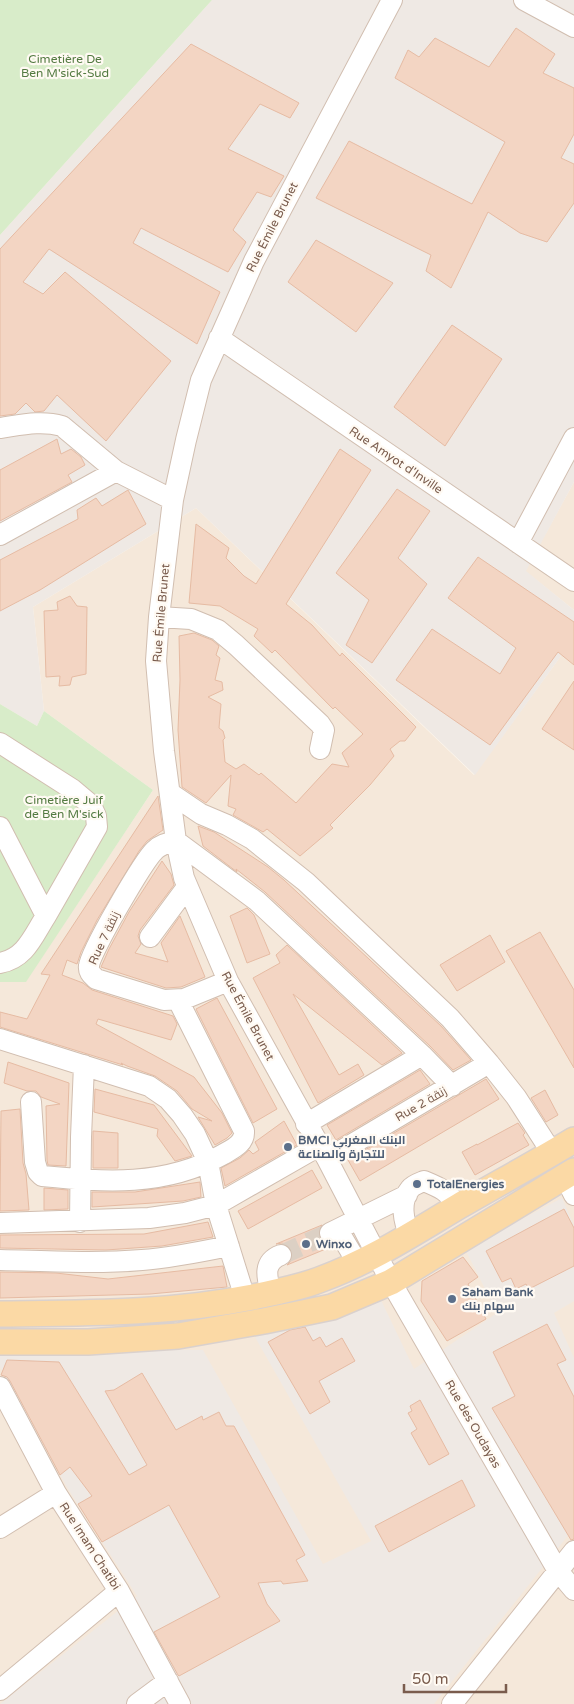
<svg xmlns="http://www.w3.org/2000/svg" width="574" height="1704" viewBox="0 0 574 1704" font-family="'Varela Round',Cairo,sans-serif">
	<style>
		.residential { fill: #f5e8da }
		.industrial { fill: #efe9e4 }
		.green { fill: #d8ecc9 }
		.building { fill: #f3d5c3; stroke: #e6bba3 }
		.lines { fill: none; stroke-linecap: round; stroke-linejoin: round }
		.minor-tunnel { stroke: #dcd0c4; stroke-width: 20; stroke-dasharray: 20 10; stroke-linecap: butt }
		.minor-casing { stroke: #d1beb0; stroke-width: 22 }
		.major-casing { stroke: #dad1cd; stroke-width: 28 }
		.minor { stroke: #fff; stroke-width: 20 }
		.major { stroke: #fbd9a5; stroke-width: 25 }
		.service-dot { fill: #5c6f8a; stroke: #fffaf3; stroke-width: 2 }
		.labels { text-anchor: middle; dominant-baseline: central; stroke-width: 4.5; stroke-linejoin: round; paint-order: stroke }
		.park-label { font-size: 12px; fill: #537a41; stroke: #fffaf3 }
		.street-label { font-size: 12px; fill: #7a5c4d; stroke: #fffaf3 }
		.service-label { font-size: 12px; font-weight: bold; fill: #4e5e75; stroke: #fffaf3; text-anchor: start }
	</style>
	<rect width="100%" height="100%" fill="#fdf6ec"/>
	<!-- residential -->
	<path class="residential" d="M574,482v128l-49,-39z
		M196,508l278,267 100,-137v1066h-574v-722l26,-1 127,-191 -109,-79 -11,-104z"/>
	<!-- industrial -->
	<path class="industrial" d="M212,0h362v482l-48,89 48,39v28l-99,137 -279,-267 -163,99 11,104 -7,15 -37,-22v-469z
		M562,1198l12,27v76l-20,12 20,45v170l-140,176h-434l137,-108 -69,-107 -68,-122v-17h203l120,214 48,-23 -116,-204 125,-39 34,71 83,-56 -32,-64z"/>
	<!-- green -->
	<path class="green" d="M0,0h212l-212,235z
		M0,704l37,22 7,-15 109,79 -127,192h-26z"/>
	<!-- building -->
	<path class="building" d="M516,28l39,26 -12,19 31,15v46l-13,24 13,6v39l-27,39 -27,-9 -32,-21 -37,76 -25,-17 5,-16 -115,-57 33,-57 123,63 33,-62 -110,-64 13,-28 11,7 16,-19 54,29z
		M191,44l108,59 -9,15 -30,-14 -32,45 56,27 -13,21 -14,-5 -24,38 13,12 -18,30 -87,-44 -8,15 87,49 -23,52 -148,-95 -26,33 20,12 22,-22 106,89 -65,80 -49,-46 -13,16 -9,1 -9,-9 -11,11 -15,2v-167z
		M316,240l77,43 -37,49 -68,-50z
		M452,325l50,34 -57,87 -51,-39z
		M57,439l4,15 10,-5 10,8 4,8 -17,10 4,7 -72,39v-51z
		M340,449l31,21 -85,134 26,21 28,31 2,-3 74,74 -11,14h-5l-10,8 4,7 -24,29 -40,40 3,3 -33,28 -33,-27 -4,3 -30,-17 3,-6 -8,-3 3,-31 -25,28 -24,-16 -4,-57 2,-50 -1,-44 15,-3 18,7 7,6 -3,9 4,3 -5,22 7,2 1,8 -15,7 13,7 -2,24 4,3 2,7 -2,2 2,22 11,7 8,-5 15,11 2,-2 35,30 36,-39 17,3 -7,-14 21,-19 -28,-27 -2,2 -58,-59 -3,3 -18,-17 4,-7 -38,-23 -31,-3 7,-79 33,24 -3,10 18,18 12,8z
		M397,489l33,22 -32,47 29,26 -55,79 -26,-18 23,-45 -33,-27z
		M128,490l18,34 -106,66 -40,21v-51l78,-41 -1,-9 19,-12 6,8z
		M478,557l96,65v43l-16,-13 -68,93 -94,-65 36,-51 68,45 16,-26 -68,-50z
		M70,596l7,10 10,1 -1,67 -14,3 -2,8 -11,1 1,-10 -14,1 -2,-66 14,-1 -1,-8z
		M574,681v69l-32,-21z
		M158,796l5,34 -16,11 -8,10 -42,69 -16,32 -4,12 -10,-4 -5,15 21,8 9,7 81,26 4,8 -6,16 -73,-21 -2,5 98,53 28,36 10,20 -5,5 -12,7 -17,-28 14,4 -20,-12 -15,-18 -22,-15 -28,-10 -6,-3 2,2 -123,-38v-15l27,7 23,-44 -9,-1z
		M198,826l16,6 54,35 16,13 157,146 30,34 -18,10 -23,-24 -165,-154 -29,-23 1,3 -34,-26z
		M162,861l9,13 3,11 -34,45 -2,6 3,8 -6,9 33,9 -7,-19 19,-27 25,61 -24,10 -15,1 -65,-21 8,-18 20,-37z
		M247,908l7,7 16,39 -23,9 -17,-47z
		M540,932l34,58v78l-68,-117z
		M490,935l15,27 -48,29 -17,-26z
		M287,945l115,108 -20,12 -89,-71 46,81 19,-11 6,11 -46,28 -65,-125 27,-15 -4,-8z
		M217,998l60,111 -24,14 -57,-114z
		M8,1062l61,21 -3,83 -18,-1 -1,-5 -1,-54 14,-2 -19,-7 -5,-6h-9l-23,-8z
		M420,1070l10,14 -94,56 -9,-15z
		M486,1079l13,20 -139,82 -12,-21z
		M95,1089l59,16 38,51 -17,5 -18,-25 1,-7 -64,-17z
		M545,1090l13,25 -12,7 -15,-24z
		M20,1109l3,54 3,11 3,36 -29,1 1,-100z
		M284,1121l13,24 -72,41 -4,-18 19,-10 9,-8 4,4 6,-4 -4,-8z
		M518,1123l7,10 -2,2 6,10 -54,30 -13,-23 15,-8v1z
		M93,1131l25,2v35h-25z
		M312,1170l10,18 -74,41 -10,-18z
		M200,1182l1,15 -18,4 -91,6v-15h43z
		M44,1188l24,2v19l-24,1z
		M564,1209l10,19v38l-45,23 -3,-5 -10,5 -5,-11 -9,4 -16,-31z
		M208,1222l5,15 -51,9 -56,4 -106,-2v-13l144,-1z
		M322,1225l-4,6 2,8 4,4 9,3 -46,19 4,-4 2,-5 -2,-7 -4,-4 -5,-2 -6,1z
		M463,1257l15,20 -10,7 18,35 -39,22 -26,-40 1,-20z
		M223,1266l4,21 -77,7 -150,4v-26l56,1 52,6z
		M547,1324l19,36 -9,4 17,33v142l-3,1 -79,-132 23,-12 -22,-44z
		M305,1327l8,14 7,-4 6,10 16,-9 13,23 -36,20 11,21 -20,12 -42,-72 22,-12z
		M7,1360l52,2 70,113 18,-10 -42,-74 9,-1 28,-17 34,57 26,-14 1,4 16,-8 7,14h8l71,129 -9,5 12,21 -25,3 -2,-3 -23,2 9,21 13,17 -101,55 -1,-1 -24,-43 66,-35 -51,-92 -67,37 -24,-38 14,-8 -22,-29 -10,8 -50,-94 -3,-4 -6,-2z
		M420,1400l29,54 -20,11 -18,-32 6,-4 -9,-16 4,-2 -2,-5z
		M462,1480l13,26 -86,46 -14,-26z"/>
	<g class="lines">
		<!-- minor-tunnel -->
		<path class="minor-tunnel" d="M281,1255l49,-22"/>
		<!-- minor casing -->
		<g class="minor-casing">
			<path id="minor" d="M392,0l-138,261 -53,119 -15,60 -13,60 -14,117 -3,44 8,90 12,90 8,37 44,103 99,178 64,123 167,289 16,19
				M524,0l50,27
				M219,338l355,243
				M0,428c21,-3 41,-8 62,-2l54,45 57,29
				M0,535l116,-64
				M518,543l56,-105
				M159,617l32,2 27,11 18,15 84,79 4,6 -4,19
				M0,743l72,46 19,16 5,11 1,11 -51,89
				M170,793l31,21 26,11 25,14 54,43 144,136 39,45 27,34 36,56
				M0,827l46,89c-13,20 -20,42 -46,47
				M150,937l37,-50
				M228,981l-44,18 -20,1 -68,-21c-4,-4 -8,-7 -7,-13 1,-14 55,-106 66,-116 6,-6 13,-7 21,-9l81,60 165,154 30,31
				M0,1039l149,47 19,13 14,16 13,19 13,28 8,43 29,93
				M31,1102l4,60 3,10 4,4c63,6 122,11 180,-21 10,-6 23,-11 22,-24l-66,-131
				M306,1124l116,-69
				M327,1159l162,-96
				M565,1177l9,18
				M80,1222l1,-85 3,-72
				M0,1223l149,-5 36,-5 31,-8 103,-59
				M330,1233l77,-38
				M330,1233l9,1 3,3 16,27
				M410,1236c-6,-13 -11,-34 0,-47 3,-4 9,-6 14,-8 17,7 24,10 34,26
				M0,1260c47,1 95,4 142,0 29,-2 58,-8 87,-14
				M271,1293c-4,-15 -9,-31 10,-38
				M0,1387l56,106 63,98 61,113
				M0,1528l56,-35
				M0,1690l119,-99
				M137,1704l31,-23
				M452,1704l122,-153"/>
		</g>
		<!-- major casing -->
		<g class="major-casing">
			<path id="major" d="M0,1314c86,-1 167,0 253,-17 22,-5 45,-9 66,-17 52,-19 93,-46 140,-74 38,-22 77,-43 115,-66
				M0,1342h88l90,-6 86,-15 68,-14 59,-25 183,-111"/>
		</g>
		<!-- minor -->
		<use href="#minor" class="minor"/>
		<!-- major -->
		<use href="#major" class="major"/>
	</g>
	<!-- markers -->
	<g class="service-dot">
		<circle cx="288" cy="1147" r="5"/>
		<circle cx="417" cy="1184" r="5"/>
		<circle cx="306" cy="1244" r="5"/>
		<circle cx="452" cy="1299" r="5"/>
	</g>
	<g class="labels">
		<!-- park labels -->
		<g class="park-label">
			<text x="65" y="59">Cimetière De<tspan x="65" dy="14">Ben M'sick-Sud</tspan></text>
			<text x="64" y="800">Cimetière Juif<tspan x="64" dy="14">de Ben M'sick</tspan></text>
		</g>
		<!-- street labels -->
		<g class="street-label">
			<text transform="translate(272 227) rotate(-63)">Rue Émile Brunet</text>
			<text transform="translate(396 460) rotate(34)">Rue Amyot d'Inville</text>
			<text transform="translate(161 613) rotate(-85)">Rue Émile Brunet</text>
			<text transform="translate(104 938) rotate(-65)">Rue 7 زنقة</text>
			<text transform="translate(248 1016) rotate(62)">Rue Émile Brunet</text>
			<text transform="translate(421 1104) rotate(-30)">Rue 2 زنقة</text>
			<text transform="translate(473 1424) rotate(60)">Rue des Oudayas</text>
			<text transform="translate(90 1546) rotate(57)">Rue Imam Chatibi</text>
		</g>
		<!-- service labels -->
		<g class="service-label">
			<text x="298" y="1140">BMCI البنك المغربي<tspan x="298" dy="14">للتجارة والصناعة</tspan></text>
			<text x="427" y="1184">TotalEnergies</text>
			<text x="316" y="1244">Winxo</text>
			<text x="462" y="1292">Saham Bank<tspan x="462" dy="14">سهام بنك</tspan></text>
		</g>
	</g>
	<!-- scale -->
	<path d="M404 1684v8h102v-8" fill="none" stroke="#7a5c4d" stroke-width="2.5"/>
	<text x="412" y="1684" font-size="15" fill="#7a5c4d" stroke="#fffaf3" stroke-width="4" paint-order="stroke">50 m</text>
</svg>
